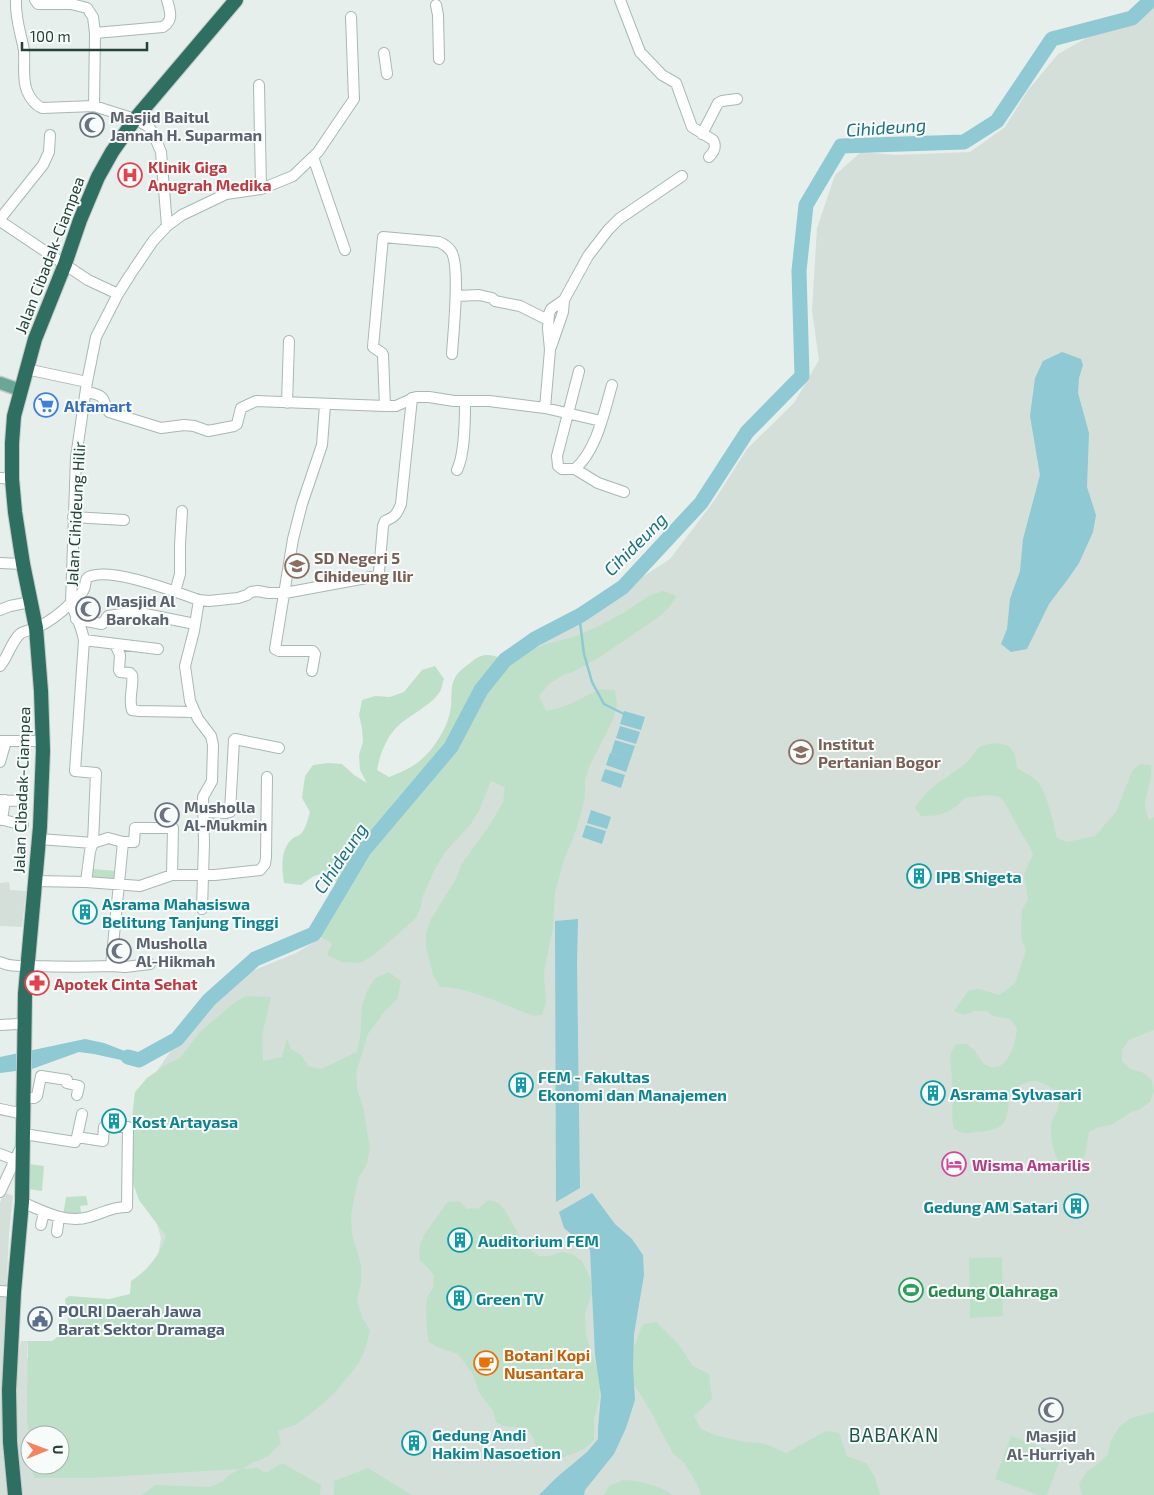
<svg xmlns="http://www.w3.org/2000/svg" width="1154" height="1495" viewBox="0 0 1154 1495" font-family="'Exo 2',sans-serif">
	<style>
		.built { fill: #d4dfda; fill-rule: evenodd }
		.green { fill: #bfe0c8 }
		.water { fill: #8ec9d4 }
		.lines { fill: none; stroke-linecap: round; stroke-linejoin: round }
		.stream { stroke: #8ec9d4; stroke-width: 2.5 }
		.river { stroke: #8ec9d4; stroke-width: 15 }
		.minor-casing { stroke: #a8b8b2; stroke-width: 12 }
		.major-casing { stroke: #c2cac8; stroke-width: 15 }
		.highway-casing { stroke: #c2cac8; stroke-width: 16 }
		.minor { stroke: #fff; stroke-width: 10 }
		.major { stroke: #6aa596; stroke-width: 12 }
		.highway { stroke: #2f6f62; stroke-width: 14 }
		.labels { text-anchor: middle; dominant-baseline: central; stroke-width: 4; stroke-linejoin: round; paint-order: stroke }
		.worship-label { font-size: 16px; font-weight: bold; fill: #5b616d; stroke: #f7fbf9; text-anchor: start }
		.health-label { font-size: 16px; font-weight: bold; fill: #be3a42; stroke: #f7fbf9; text-anchor: start }
		.street-label { font-size: 16px; fill: #24423a; stroke: #f7fbf9 }
		.shop-label { font-size: 16px; font-weight: bold; fill: #366cbe; stroke: #f7fbf9; text-anchor: start }
		.education-label { font-size: 16px; font-weight: bold; fill: #785e54; stroke: #f7fbf9; text-anchor: start }
		.culture-label { font-size: 16px; font-weight: bold; fill: #0d838f; stroke: #f7fbf9; text-anchor: start }
		.hotel-label { font-size: 16px; font-weight: bold; fill: #b23c85; stroke: #f7fbf9; text-anchor: start }
		.leisure-label { font-size: 16px; font-weight: bold; fill: #27864d; stroke: #f7fbf9; text-anchor: start }
		.service-label { font-size: 16px; font-weight: bold; fill: #4e5e75; stroke: #f7fbf9; text-anchor: start }
		.food-label { font-size: 16px; font-weight: bold; fill: #c56008; stroke: #f7fbf9; text-anchor: start }
		.water-label { font-size: 18px; font-style: italic; fill: #1c6f80; stroke: #f7fbf9 }
		.quarter-label { font-size: 19px; letter-spacing: 1px; fill: #1f5548; stroke: #f7fbf9 }
	</style>
	<rect width="100%" height="100%" fill="#e6efeb"/>
	<!-- built -->
	<path class="built" d="M1151,0h3v1495h-1154v-292l4,-11 9,4 -4,37 -6,127 14,-1 4,-18h7l-1,17 106,-54 22,-31 6,-35 -30,-104 18,-52 52,-74 51,-37 44,-18 34,-20 143,-222 55,-65 62,-35 80,-52 44,-58 33,-52 47,-46 25,-43 -7,-49 5,-83 18,-53 26,-23 34,3 75,-3 35,-25 23,-37 30,-36 80,-45zM30,1435h30v30h-30z
		M9,882l1,8 16,1 -4,36 -22,-1v-43z"/>
	<!-- green -->
	<path class="green" d="M663,591l14,5 -9,13 -12,10 -56,38 -29,16 -6,1 -16,10 -10,12 7,15 13,-3 14,-5 13,-7 14,-7 15,1 2,15 -4,15 -23,45 -5,15v17l-4,16 -5,18 -12,29 -9,32 -2,36 -9,44 2,31 -4,12 -9,1c-29,-11 -63,-29 -93,-29l-7,-12 -7,-28v-14l5,-14 25,-40 5,-14 28,-39 14,-24 2,-15 -14,-6 -12,30 -9,14 -24,26 -10,16 -14,31 -1,9 -6,12 -42,37 -14,7 -17,-1 -15,-7 5,-12 -18,-9 16,-21 8,-29 -9,-12 -15,4 -13,9 -17,-2c-2,-14 -4,-32 7,-43 3,-4 10,-4 12,-9 4,-6 5,-13 7,-19l-8,-14 3,-22 8,-11 15,-2 14,1 12,11 13,8 -7,-13 -1,-15 4,-13 -1,-14 -3,-13 3,-15 13,-4 15,1 14,-5 18,-22 13,-4 9,13c-2,4 -2,11 -5,14 -8,12 -30,23 -40,32 -13,12 -19,29 -22,45l12,7c27,-10 40,-20 54,-46 4,-7 7,-16 8,-25 1,-10 -1,-21 5,-30 3,-5 9,-9 14,-13 13,-11 20,-9 35,-3l41,-16 27,-7 26,-11 26,-14 25,-17z
		M997,743l12,3 6,9 2,13c6,4 13,7 18,11 11,9 19,45 22,59l10,4 28,-6 21,-24 16,-41 8,-7 11,1c3,12 -6,28 -6,43 1,4 3,8 4,12l5,-3v213l-25,10 -7,10v11l8,8 12,3 9,7 3,12 -4,11 -10,7 -10,4 -19,12 -12,2 -10,5 -4,24 -10,11c-5,0 -12,0 -15,-4 -7,-7 -11,-32 -8,-42 3,-8 8,-12 7,-22 -1,-10 -17,-18 -27,-18 -9,1 -15,6 -21,11 -6,29 0,37 -34,40 -11,1 -12,3 -23,-3l-2,-10 1,-21 -3,-43 6,-11h10c3,2 7,4 9,7 4,5 6,12 13,15 20,8 28,-25 29,-38l-7,-9 -17,-3 -6,-5h-13l-10,4 -10,-4 14,-20 11,-2 20,6 16,-12 11,-33 -4,-9 -1,-10 1,-21 6,-11 -4,-25 9,-20c-4,-10 -11,-19 -16,-29 -6,-10 -9,-19 -17,-28l-12,-2 -23,3c-13,14 -24,19 -44,18l-6,-8c13,-22 31,-29 50,-44 6,-5 8,-11 13,-16 5,-4 12,-4 19,-5z
		M92,869l25,2 -2,11 -24,-2z
		M389,972l12,9 -3,17 -13,13 -17,23 -12,39 1,16 6,18 7,41 -3,16 -9,15 -7,36 1,19 9,31v18l-4,17 5,17 8,13 -4,17 -7,16 -22,27 -13,13 -27,21 -19,7 3,12 -14,14 -17,7 -7,5 15,-1 8,5 16,-10 39,22 -1,10h-178l13,-10 55,2 13,-6 6,-6 11,-6 -150,9h-56l-3,-13h29v-30h-30v6l-3,-21 1,-79h24l18,-13 -4,-17 -1,-12 4,-3 40,3 21,-5 1,-13c17,-11 29,-26 35,-45l-27,-36 -6,-16 -2,-58 4,-34 12,-14 20,-14 13,-6 19,-25 35,-30 12,-7 25,1 -9,39 1,25 19,-4 5,-19 4,11 10,6 7,11 13,3 36,-17 3,-15 2,-31 5,-15 8,-13z
		M29,1164l15,2 -2,25 -14,-2z
		M86,1196l2,9 -8,1 2,11 -19,-1 3,-19z
		M488,1200l11,3 7,9 16,28 7,9 10,7h11l11,-4 11,2 10,7 5,10 4,10 1,12 -7,21 1,22 11,32 3,20 -1,11 -5,20v21c-12,14 -30,17 -47,21l-9,-5c-2,-10 -4,-24 -15,-28 -11,-3 -15,2 -27,-6l-3,-11 -13,-17 -8,-21 -14,-19 -21,-7 -8,-5 -2,-10 -1,-23 1,-11 6,-10 1,-12 -6,-8 -8,-7c-3,-17 4,-27 14,-40 5,-6 8,-13 14,-19l11,-1 8,8 12,-1z
		M1002,1257l1,59 -33,2 -1,-60z
		M656,1322l23,23 14,21 16,8 3,25 -18,17 7,13 14,6 29,7 16,1 13,4 13,6 40,-22 13,2 8,23 19,7 9,14 5,18h-179l-2,-6 -7,-14 -8,-12 -12,-11 -22,-42 -17,-27 -2,-28 12,-31z
		M1154,1412v83h-72l-3,-11 8,-13 11,-7 10,-10 3,-14 9,-14 11,-8z
		M1011,1436l51,19 -15,40h-9l-43,-16z
		M368,1468l44,27h-78v-14z
		M623,1480c18,1 35,5 50,15h-69l5,-9z"/>
	<!-- water -->
	<path class="water" d="M1062,352l19,7 2,6 -4,13 -1,15 11,40 -2,54 9,28 -3,17 -14,31 -11,16 -19,25 -22,45 -16,3 -10,-8 6,-15 3,-30 10,-28 3,-32 17,-64 -10,-59 5,-38 8,-17z
		M624,711l21,6 -4,13 -21,-6z
		M620,726l20,6 -4,12 -20,-6z
		M615,740l20,6 -9,26 -20,-7 4,-12 13,4 -12,-4z
		M605,769l20,6 -4,13 -20,-7z
		M591,810l20,7 -4,12 -20,-6z
		M586,825l20,6 -4,13 -20,-7z
		M578,919l-1,45 3,224 -24,14 -1,-281z
		M85,1039l19,4 26,10h14l3,8 -8,3 -45,-10 -15,-2 -47,17 -32,4v-16z
		M592,1193l23,31 17,15 11,16 1,20 -10,59 -1,33 2,33 -9,28 -12,26 -29,36 -1,5h-45l17,-17 31,-26 11,-13v-10l3,-34 -6,-40 -5,-105 -26,-22 -5,-16z"/>
	<g class="lines">
		<!-- stream -->
		<path class="stream" d="M581,615l-1,7 4,32 8,28 12,22 22,11"/>
		<!-- river -->
		<path class="river" d="M128,1057l11,3 38,-21 32,-39 46,-41 59,-25 50,-84 87,-103 30,-57 24,-30 30,-21 46,-24 42,-28 78,-84 46,-71 55,-56 -3,-105 7,-66 35,-59 123,-4 33,-21 55,-82 80,-21 19,-18"/>
		<!-- minor casing -->
		<g class="minor-casing">
			<path id="minor" d="M16,0c-1,19 5,33 8,51 1,12 -2,28 3,40 3,7 8,14 15,17l52,-2 41,13 14,8 4,6 8,19 6,74
				M35,0l3,4h33l16,4 6,9 2,16
				M620,0l20,52 22,23 14,8 16,44 21,13c4,7 1,12 -4,17
				M436,5l2,10 1,44
				M384,53l3,21
				M259,85l2,104
				M94,106l1,-73 68,-6c11,-7 7,-16 4,-27
				M702,134l16,-31 4,-2 15,-2
				M313,157l32,93
				M0,219l43,-54 6,-13 1,-17
				M0,221l88,59 30,14
				M456,296l23,-1 13,3 3,3 25,5 28,14
				M551,347l12,-35 1,-12
				M26,369l61,13
				M579,371l-22,85 1,10 4,3h13l23,14 26,9
				M86,392c5,1 14,2 17,7 3,5 2,8 6,13l52,16 23,-3 10,1 14,5 26,-5 3,-2 4,-16 15,-7 129,5h11l20,-9h13l25,4h35l56,7 56,13
				M287,403l2,-62
				M385,406l-2,-51 -1,-2 -9,-6 10,-110 56,5c5,2 9,5 12,9 10,15 2,83 1,103
				M545,408l5,-58 -2,-22 1,-14 2,-5 13,-9 24,-44 20,-26 11,-11 63,-43
				M575,469c22,-19 29,-57 37,-84
				M457,470c8,-16 8,-50 8,-68
				M0,478l12,1
				M73,517l51,3
				M0,563l23,1
				M175,592l5,-18v-29l2,-34
				M199,600l-5,31 -9,35 5,35 8,18 13,17 2,9 -1,36 -9,16 1,46 -2,66
				M0,610l10,-4 20,-4
				M76,619l26,5 6,-8 27,-4 60,12
				M84,640l74,9
				M115,644l5,11 -1,15 1,2 10,1 2,2c2,11 -4,24 0,35l7,1 56,1
				M0,666c8,-9 11,-24 20,-32 5,-4 13,-4 18,-7 13,-6 24,-15 34,-25 3,-3 9,-7 11,-11 4,-5 0,-13 8,-15 24,-8 84,16 108,24l10,1 29,-3 9,-3 4,-3 7,-1 10,2h17l92,-17 2,-4 4,-46 2,-5c10,-4 12,-7 16,-17l11,-106
				M312,671l3,-17 -2,-3h-34l-4,-2 18,-110 9,-35 20,-59 3,-40
				M0,741h43
				M0,762l6,-21
				M0,800l20,1
				M203,812l23,1 4,-1 4,-72 1,-1 44,9
				M0,819l23,6
				M2,820l3,-20
				M123,842h11l1,-14h38l-1,47
				M36,881l50,1 4,-31 3,-8 3,-70 -21,-2 9,-131c-2,-13 -9,-25 -13,-37l5,-146 11,-75 9,-45 22,-43 12,-19 23,-34 14,-15 15,-11 44,-21 35,-5 32,-13 25,-24 36,-53 -3,-82
				M86,882l54,4 32,-11h43l45,-5 5,-6 1,-7 1,-80
				M0,962c14,6 20,3 35,4 25,1 51,1 76,0l12,-124 -15,-4 -15,5 -54,-4
				M111,966l14,1 25,-3
				M0,1025l18,-1 6,-3
				M24,1098h10l3,-2 4,-20 26,4v3l12,3 -2,9
				M0,1109l24,5
				M77,1137l5,-23
				M0,1154l15,6
				M0,1192l21,-45
				M22,1202c20,9 44,22 67,15 14,-4 22,-10 38,-10l1,-80h-24l-1,14 -26,-4 -2,5 -51,-8
				M41,1225l3,-13
				M57,1232l2,-15
				M0,1291l14,1"/>
		</g>
		<!-- major casing -->
		<g class="major-casing">
			<path id="major" d="M0,383l20,7"/>
		</g>
		<!-- highway casing -->
		<g class="highway-casing">
			<path id="highway" d="M15,1495l-5,-53 -1,-52 5,-98 8,-90 3,-208 15,-167 3,-76 -2,-60 -5,-63 -13,-64 -8,-52 -3,-33v-36l2,-27 21,-77 30,-75 15,-44 18,-43 14,-25 23,-33 101,-119"/>
		</g>
		<!-- minor -->
		<use href="#minor" class="minor"/>
		<!-- major -->
		<use href="#major" class="major"/>
		<!-- highway -->
		<use href="#highway" class="highway"/>
	</g>
	<!-- icons -->
	<defs>
		<g id="mosque-ring" transform="scale(1.25)"><circle r="9.5" fill="#f7fbf9" stroke="#6b7280" stroke-width="1.5"/><path d="M3.5-4.9A6 6 0 1 0 3.5 4.9A5 5 0 1 1 3.5-4.9Z" fill="#6b7280"/></g>
		<g id="hospital-ring" transform="scale(1.25)"><circle r="9.5" fill="#f7fbf9" stroke="#e0444e" stroke-width="1.5"/><path d="M-5-5h3v3.5h4V-5h3V5h-3V1.5h-4V5h-3Z" fill="#e0444e"/></g>
		<g id="supermarket-ring" transform="scale(1.25)"><circle r="9.5" fill="#f7fbf9" stroke="#3f7fe0" stroke-width="1.5"/><path d="M-6-5.5h2.5l.6 2H6L4.5 2H-2.5L-4.4-4H-6ZM-1.5 3.2a1.3 1.3 0 1 0 .1 0ZM3 3.2a1.3 1.3 0 1 0 .1 0Z" fill="#3f7fe0"/></g>
		<g id="school-ring" transform="scale(1.25)"><circle r="9.5" fill="#f7fbf9" stroke="#8d6e63" stroke-width="1.5"/><path d="M0-5L7-2L0 1L-7-2ZM-4 1L0 2.5L4 1V4Q0 6-4 4Z" fill="#8d6e63"/></g>
		<g id="university-ring" transform="scale(1.25)"><circle r="9.5" fill="#f7fbf9" stroke="#8d6e63" stroke-width="1.5"/><path d="M0-5L7-2L0 1L-7-2ZM-4 1L0 2.5L4 1V4Q0 6-4 4Z" fill="#8d6e63"/></g>
		<g id="building-ring" transform="scale(1.25)"><circle r="9.5" fill="#f7fbf9" stroke="#0f9aa8" stroke-width="1.5"/><path d="M-4-6H4V6H1V3H-1V6H-4ZM-2.5-4.3h1.7v1.8h-1.7ZM.8-4.3h1.7v1.8H.8ZM-2.5-1h1.7V.8h-1.7ZM.8-1h1.7V.8H.8Z" fill="#0f9aa8"/></g>
		<g id="pharmacy-ring" transform="scale(1.25)"><circle r="9.5" fill="#f7fbf9" stroke="#e0444e" stroke-width="1.5"/><path d="M-2-6h4v4h4v4h-4v4h-4v-4h-4v-4h4Z" fill="#e0444e"/></g>
		<g id="hotel-ring" transform="scale(1.25)"><circle r="9.5" fill="#f7fbf9" stroke="#d1479c" stroke-width="1.5"/><path d="M-6-4.5h1.5V1H6V5H4.5V3h-9V5H-6ZM-4 0a1.8 1.8 0 1 1 3.6 0ZM.5 0V-2.5h3Q6-2.5 6 0Z" fill="#d1479c"/></g>
		<g id="stadium-ring" transform="scale(1.25)"><circle r="9.5" fill="#f7fbf9" stroke="#2e9e5b" stroke-width="1.5"/><path d="M0-5a6.5 5 0 1 0 0 10a6.5 5 0 1 0 0-10ZM-3.5-1.8h7v3.6h-7Z" fill="#2e9e5b"/></g>
		<g id="civic-ring" transform="scale(1.25)"><circle r="9.5" fill="#f7fbf9" stroke="#5c6f8a" stroke-width="1.5"/><path d="M-.6-6.5H3V-4.5H.6V-3L4-1V1h2V6H-6V1h2V-1L-.6-3ZM-1.2 2.5V6h2.4V2.5Z" fill="#5c6f8a"/></g>
		<g id="cafe-ring" transform="scale(1.25)"><circle r="9.5" fill="#f7fbf9" stroke="#e8710a" stroke-width="1.5"/><path d="M-5.5-4.5H6V0H3Q3 3.5 0 3.5H-2.5Q-5.5 3.5-5.5 0ZM3-3.2v2h1.7v-2ZM-6 4.5H4V6H-6Z" fill="#e8710a"/></g>
	</defs>
	<g fill-rule="evenodd">
		<use href="#mosque-ring" x="92" y="125"/>
		<use href="#hospital-ring" x="130" y="175"/>
		<use href="#supermarket-ring" x="46" y="405"/>
		<use href="#school-ring" x="297" y="566"/>
		<use href="#mosque-ring" x="88" y="609"/>
		<use href="#university-ring" x="801" y="752"/>
		<use href="#mosque-ring" x="167" y="815"/>
		<use href="#building-ring" x="919" y="876"/>
		<use href="#building-ring" x="85" y="912"/>
		<use href="#mosque-ring" x="119" y="951"/>
		<use href="#pharmacy-ring" x="37" y="983"/>
		<use href="#building-ring" x="521" y="1085"/>
		<use href="#building-ring" x="933" y="1093"/>
		<use href="#building-ring" x="114" y="1121"/>
		<use href="#hotel-ring" x="954" y="1164"/>
		<use href="#building-ring" x="1076" y="1206"/>
		<use href="#building-ring" x="460" y="1240"/>
		<use href="#stadium-ring" x="911" y="1290"/>
		<use href="#building-ring" x="459" y="1298"/>
		<use href="#civic-ring" x="40" y="1319"/>
		<use href="#cafe-ring" x="486" y="1363"/>
		<use href="#mosque-ring" x="1051" y="1410"/>
		<use href="#building-ring" x="414" y="1443"/>
	</g>
	<g class="labels">
		<!-- worship labels -->
		<g class="worship-label">
			<text x="110" y="116">Masjid Baitul<tspan x="110" dy="18">Jannah H. Suparman</tspan></text>
			<text x="106" y="600">Masjid Al<tspan x="106" dy="18">Barokah</tspan></text>
			<text x="184" y="806">Musholla<tspan x="184" dy="18">Al-Mukmin</tspan></text>
			<text x="136" y="942">Musholla<tspan x="136" dy="18">Al-Hikmah</tspan></text>
			<text x="1051" y="1435" text-anchor="middle">Masjid<tspan x="1051" dy="18">Al-Hurriyah</tspan></text>
		</g>
		<!-- health labels -->
		<g class="health-label">
			<text x="148" y="166">Klinik Giga<tspan x="148" dy="18">Anugrah Medika</tspan></text>
			<text x="54" y="983">Apotek Cinta Sehat</text>
		</g>
		<!-- street labels -->
		<g class="street-label">
			<text transform="translate(49 255) rotate(-69)">Jalan Cibadak-Ciampea</text>
			<text transform="translate(75 514) rotate(-87)">Jalan Cihideung Hilir</text>
			<text transform="translate(21 790) rotate(-88)">Jalan Cibadak-Ciampea</text>
		</g>
		<!-- shop labels -->
		<g class="shop-label">
			<text x="64" y="405">Alfamart</text>
		</g>
		<!-- education labels -->
		<g class="education-label">
			<text x="314" y="557">SD Negeri 5<tspan x="314" dy="18">Cihideung Ilir</tspan></text>
			<text x="818" y="743">Institut<tspan x="818" dy="18">Pertanian Bogor</tspan></text>
		</g>
		<!-- culture labels -->
		<g class="culture-label">
			<text x="936" y="876">IPB Shigeta</text>
			<text x="102" y="903">Asrama Mahasiswa<tspan x="102" dy="18">Belitung Tanjung Tinggi</tspan></text>
			<text x="538" y="1076">FEM - Fakultas<tspan x="538" dy="18">Ekonomi dan Manajemen</tspan></text>
			<text x="950" y="1093">Asrama Sylvasari</text>
			<text x="132" y="1121">Kost Artayasa</text>
			<text x="1058" y="1206" text-anchor="end">Gedung AM Satari</text>
			<text x="478" y="1240">Auditorium FEM</text>
			<text x="476" y="1298">Green TV</text>
			<text x="432" y="1434">Gedung Andi<tspan x="432" dy="18">Hakim Nasoetion</tspan></text>
		</g>
		<!-- hotel labels -->
		<g class="hotel-label">
			<text x="972" y="1164">Wisma Amarilis</text>
		</g>
		<!-- leisure labels -->
		<g class="leisure-label">
			<text x="928" y="1290">Gedung Olahraga</text>
		</g>
		<!-- service labels -->
		<g class="service-label">
			<text x="58" y="1310">POLRI Daerah Jawa<tspan x="58" dy="18">Barat Sektor Dramaga</tspan></text>
		</g>
		<!-- food labels -->
		<g class="food-label">
			<text x="504" y="1354">Botani Kopi<tspan x="504" dy="18">Nusantara</tspan></text>
		</g>
		<!-- water labels -->
		<g class="water-label">
			<text transform="translate(886 127) rotate(-4)">Cihideung</text>
			<text transform="translate(635 544) rotate(-45)">Cihideung</text>
			<text transform="translate(340 858) rotate(-56)">Cihideung</text>
		</g>
		<!-- quarter labels -->
		<g class="quarter-label">
			<text x="894" y="1434">BABAKAN</text>
		</g>
	</g>
	<!-- north arrow -->
	<g transform="translate(45 1450) rotate(89)"><circle r="24" fill="#f7fbf9" stroke="#a3b1ad"/>
	<path d="M0-4L9 19L0 12L-9 19Z" fill="#f4845f"/>
	<text y="-8" font-size="14" font-weight="bold" text-anchor="middle" fill="#24423a">U</text>
	</g>
	<!-- scale -->
	<path d="M22 42v8h125v-8" fill="none" stroke="#24423a" stroke-width="2.5"/>
	<text x="30" y="42" font-size="15" fill="#24423a" stroke="#f7fbf9" stroke-width="4" paint-order="stroke">100 m</text>
</svg>
